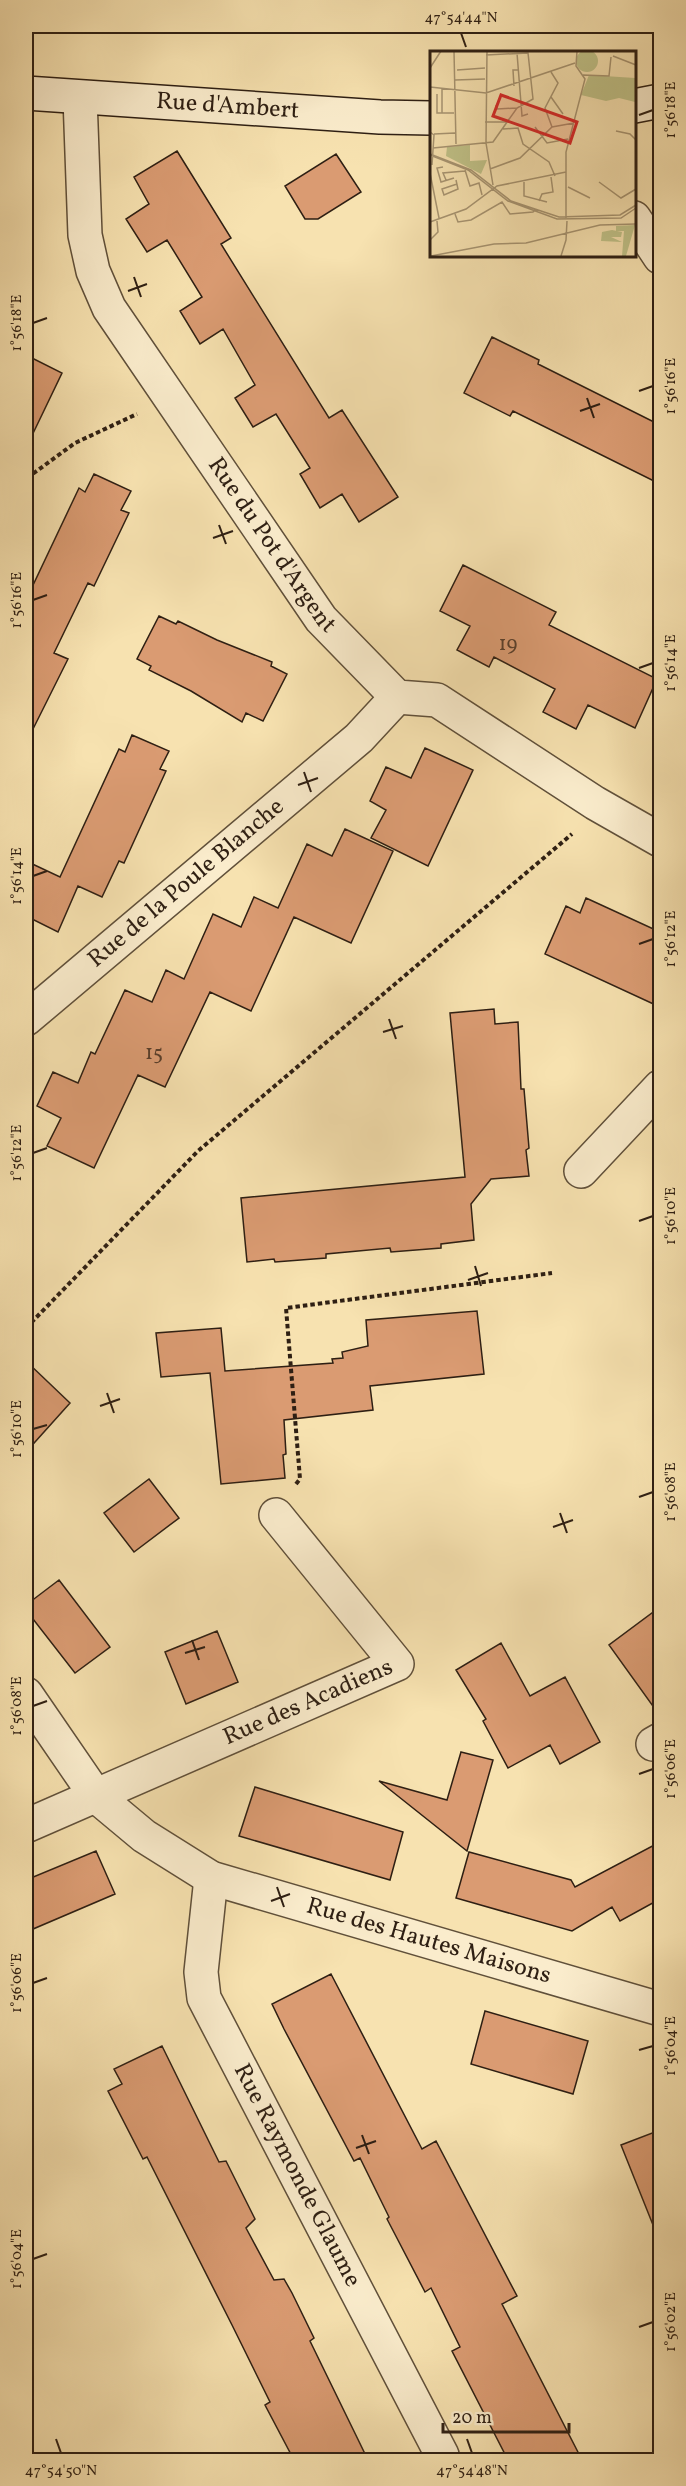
<svg xmlns="http://www.w3.org/2000/svg" width="686" height="2486" viewBox="0 0 686 2486" font-family="Vollkorn,serif">
	<style>
		.building { fill: #da9b72; stroke: #2e1f13; stroke-width: 1.5 }
		.lines { fill: none; stroke-linecap: round; stroke-linejoin: round }
		.street-casing { stroke: #60503a; stroke-width: 36 }
		.secondary-casing { stroke: #2e1f13; stroke-width: 36 }
		.path { stroke: #2e1f13; stroke-width: 4; stroke-dasharray: 4.5 3; stroke-linecap: butt }
		.street { stroke: #faeccc; stroke-width: 33 }
		.secondary { stroke: #faeccc; stroke-width: 33 }
		.ticks { fill: none; stroke: #2e1f13; stroke-width: 2 }
		.labels { text-anchor: middle; dominant-baseline: central; stroke-width: 5; stroke-linejoin: round; paint-order: stroke }
		.number-label { font-size: 21px; fill: #593e2b }
		.street-label { font-size: 24px; fill: #2e1f13; stroke: #faeccc }
		.inset-road { fill: none; stroke: #a79471; stroke-width: 1.5 }
		.view { fill: #d62828; fill-opacity: 0.15; stroke: #d62828; stroke-width: 3 }
		.inset-edge { fill: none; stroke: #2e1f13; stroke-width: 3 }
		.neatline { fill: none; stroke: #2e1f13; stroke-width: 2 }
		.ticks-label { font-size: 15px; text-anchor: middle; fill: #2e1f13 }
	</style>
	<rect width="100%" height="100%" fill="#f7e2b0"/>
	<filter id="stains"><feTurbulence type="fractalNoise" baseFrequency=".00333" numOctaves="4"/><feColorMatrix values="0 0 0 0 .2 0 0 0 0 .09 0 0 0 0 .02 0 0 0 .5 -.17"/></filter>
	<radialGradient id="worn" r=".72"><stop offset=".6" stop-color="#630" stop-opacity="0"/><stop offset="1" stop-color="#630" stop-opacity=".3"/></radialGradient>
	<!-- building -->
	<path class="building" d="M177,151l54,87 -10,6 108,174 13,-8 56,87 -39,25 -17,-28 -22,14 -20,-34 10,-6 -34,-54 -23,13 -18,-29 20,-13 -32,-56 -23,15 -20,-33 22,-14 -35,-57 -20,12 -21,-33 23,-15 -15,-27z
		M336,154l25,38 -43,27h-13l-20,-33z
		M492,337l47,23 -1,4 122,61v59l-147,-73 -3,5 -46,-23z
		M26,355l36,18 -36,75z
		M94,474l37,17 -10,19 8,3 -35,73 -6,-3 -34,70 14,6 -42,84v-143l53,-112 6,4z
		M463,565l93,47 -7,13 108,54 -22,49 -47,-23 -12,24 -33,-17 12,-23 -61,-32 -5,10 -32,-17 13,-24 -30,-15z
		M159,616l17,8 2,-3 39,19 55,22 -1,4 16,8 -24,47 -17,-8 -4,9 -51,-31 -42,-21 2,-4 -14,-7z
		M132,735l37,16 -9,18 6,2 -42,92 -5,-2 -17,36 -24,-11 -20,46 -32,-16v-55l34,16 59,-128 6,3z
		M425,748l48,22 -45,96 -57,-28 15,-28 -16,-9 16,-34 25,11z
		M345,829l48,22 -42,92 -57,-26 -43,94 -41,-19 -45,95 -27,-12 -44,93 -47,-22 14,-28 -24,-12 16,-34 25,11 13,-31 4,2 30,-64 27,12 14,-32 18,9 29,-65 28,13 13,-30 24,11 29,-64 25,12z
		M586,898l74,34v75l-115,-53 21,-48 14,7z
		M494,1009l1,15 23,-2 3,67h3l5,59 -3,2 3,26 -38,3 -20,25 3,36 -33,4v4l-50,4 -1,-4 -64,6v4l-51,4 -1,-3 -27,3 -6,-64 224,-21 -15,-164z
		M477,1311l7,63 -114,12 3,24 -89,10 2,34 -3,1 2,23 -64,6 -11,-111 -49,4 -5,-44 65,-5 4,43 108,-8 -1,-4 11,-1 -1,-6 26,-6 -2,-26z
		M26,1361l44,42 -44,49z
		M149,1479l30,39 -45,34 -30,-39z
		M59,1580l51,67 -35,26 -49,-63v-5z
		M660,1607v109l-51,-71z
		M217,1631l21,51 -52,22 -21,-52z
		M501,1643l29,53 35,-19 35,65 -40,22 -10,-19 -42,23 -25,-47 3,-2 -30,-49z
		M461,1752l32,8 -26,91 -88,-70 68,19z
		M255,1787l148,45 -13,48 -151,-44z
		M660,1842v57l-40,22 -8,-14 -40,24 -116,-33 13,-46 102,28 4,7z
		M96,1851l19,43 -89,38v-52z
		M331,1974l91,175 14,-8 81,155 -15,8 80,156h-74l-56,-109 8,-4 -29,-59 -6,4 -38,-73 2,-2 -29,-59 -6,3 -70,-132 -12,-25z
		M485,2011l103,30 -15,53 -102,-30z
		M162,2046l57,116 7,-1 29,58 -9,9 28,52 10,-1 8,14 22,45 -4,3 58,119h-74l-29,-55 5,-3 -38,-77 -85,-168 -4,2 -35,-68 14,-7 -8,-15z
		M660,2130v109l-1,1 -38,-95z"/>
	<g class="lines">
		<!-- street casing -->
		<g class="street-casing">
			<g id="street">
				<path id="s1" d="M80,98l5,137 8,36 16,37 212,311 76,78 40,3 158,103 65,37"/>
				<path d="M634,218l26,39"/>
				<path id="s2" d="M26,1019l333,-281 38,-41"/>
				<path d="M581,1171l79,-84"/>
				<path id="s3" d="M26,1694l70,102 48,40 67,42 449,131"/>
				<path d="M653,1744l7,-4"/>
				<path id="s4" d="M26,1826l371,-162 -121,-149"/>
				<path id="s5" d="M211,1878l-10,94 3,26 238,457 -1,5"/>
			</g>
		</g>
		<!-- secondary casing -->
		<g class="secondary-casing">
			<g id="secondary">
				<path id="s6" d="M26,93l354,24 51,1"/>
				<path d="M634,106l26,-5"/>
			</g>
		</g>
		<!-- path -->
		<path class="path" d="M26,476l8,-3 41,-30 62,-29
			M26,1328l172,-177 374,-317
			M296,1484l4,-5 -14,-171 266,-35"/>
		<!-- street -->
		<use href="#street" class="street"/>
		<!-- secondary -->
		<use href="#secondary" class="secondary"/>
	</g>
	<!-- ticks -->
	<path class="ticks" d="M461,33l5,14M639,115l14,-5M134,277l7,20M128,291l19,-7M33,323l14,-5M639,391l14,-5M587,398l7,20M580,411l20,-7M219,525l7,19M213,538l20,-7M33,600l14,-5M639,668l14,-5M304,772l7,20M298,785l20,-7M33,876l14,-5M639,944l14,-5M389,1019l7,20M383,1032l20,-6M33,1153l14,-5M639,1221l14,-5M475,1266l6,20M468,1280l20,-7M107,1393l7,20M100,1406l20,-7M33,1429l14,-4M639,1497l14,-5M560,1513l7,20M553,1527l20,-7M192,1640l7,20M185,1653l20,-6M33,1706l14,-5M639,1774l14,-5M277,1887l7,20M271,1901l19,-7M33,1983l14,-5M639,2050l14,-4M362,2135l7,19M356,2148l20,-7M33,2259l14,-5M639,2327l14,-5M56,2439l5,14M467,2439l5,14"/>
	<g class="labels">
		<!-- number labels -->
		<g class="number-label">
			<text x="508" y="644">19</text>
			<text x="154" y="1053">15</text>
		</g>
		<!-- street labels -->
		<g class="street-label">
			<text stroke="none"><textPath href="#s6" startOffset="202">Rue d'Ambert</textPath></text>
			<text stroke="none"><textPath href="#s1" startOffset="502">Rue du Pot d'Argent</textPath></text>
			<text stroke="none"><textPath href="#s2" startOffset="210">Rue de la Poule Blanche</textPath></text>
			<text stroke="none"><textPath href="#s4" startOffset="308">Rue des Acadiens</textPath></text>
			<text stroke="none"><textPath href="#s3" startOffset="492">Rue des Hautes Maisons</textPath></text>
			<text stroke="none"><textPath href="#s5" startOffset="321">Rue Raymonde Glaume</textPath></text>
		</g>
	</g>
	<!-- overview -->
	<g transform="translate(430 51)">
		<rect width="206" height="206" fill="#f7e2b0"/>
		<path d="M159,24l46,3v24l-16,-4 -13,3 -25,-6z" fill="#c0c288"/>
		<path d="M182,179l10,2 -1,5h-10l11,5 -21,-1 1,-9z" fill="#c0c288"/>
		<path d="M146 10a11 11 0 1 1 22 0a11 11 0 1 1-22 0ZM40,94v16l17,-1 -6,14 -35,-18 1,-9zM205,174l-9,31h-4l2,-25h-8v-5z" fill="#c0c288"/>
		<path class="inset-road" d="M24,0l2,93M57,0l-1,92 7,42M87,2l5,63 6,-2M183,5l23,9M0,17l11,-17M27,19l28,-2M121,21l7,11 -13,25 7,19M153,24l26,1 2,-19M25,29l30,-1M84,35l-1,-16h5M0,36l56,6 89,-30M7,43v19h17M121,46l12,17M66,54l1,4 20,-1M12,62v-25M55,71h22M105,76l12,16 21,-4M73,78l15,-1 5,16 26,18 6,14M186,80l14,3 6,6M0,81l4,3 -2,30M4,83l21,-1M3,97l60,-6 24,-34 16,-9 -5,-46 -42,2M0,103l41,16 40,31 48,16 61,-2 16,-10M0,104l38,15 40,31 49,18 64,-1 15,-10M13,116l-6,1 4,14 13,-4M60,118l30,-11 32,-31 22,-4M35,119l5,16 9,-3 3,12M0,122l9,45M16,129l-3,-7 22,-2M26,129l2,9 -14,6 -2,-6 15,-5M94,131v14l23,6M169,131l22,16 15,-9M138,136l22,11M109,150l3,-7 11,-2 -2,-15M25,163l3,8 13,-2 31,-18 8,12 23,-2 3,-3M136,167v-66l19,-73 -9,-13 1,-15M0,171l36,-13 31,-23 69,-14M0,189l8,-8 -1,-11M1,205l63,-12 32,-1 74,-18 36,-1M131,205l5,-16 1,-19"/>
		<path class="view" d="M71,44l76,27 -7,21 -77,-27z"/>
		<rect width="206" height="206" class="inset-edge"/>
	</g>
	<!-- margin -->
	<rect width="686" height="2486" fill="none" stroke="#f7e2b0" stroke-width="66"/>
	<!-- scale -->
	<path d="M443 2423v9h126v-9" fill="none" stroke="#2e1f13" stroke-width="3"/>
	<text x="452" y="2423" font-size="18" fill="#2e1f13" stroke="#faeccc" stroke-width="4.5" paint-order="stroke">20 m</text>
	<rect x="33" y="33" width="620" height="2420" class="neatline"/>
	<g class="ticks-label">
		<text x="461" y="22">47°54'44"N</text>
		<text transform="translate(670 110) rotate(-90)" y="5">1°56'18"E</text>
		<text transform="translate(16 323) rotate(-90)" y="5">1°56'18"E</text>
		<text transform="translate(670 386) rotate(-90)" y="5">1°56'16"E</text>
		<text transform="translate(16 600) rotate(-90)" y="5">1°56'16"E</text>
		<text transform="translate(670 663) rotate(-90)" y="5">1°56'14"E</text>
		<text transform="translate(16 876) rotate(-90)" y="5">1°56'14"E</text>
		<text transform="translate(670 939) rotate(-90)" y="5">1°56'12"E</text>
		<text transform="translate(16 1153) rotate(-90)" y="5">1°56'12"E</text>
		<text transform="translate(670 1216) rotate(-90)" y="5">1°56'10"E</text>
		<text transform="translate(16 1429) rotate(-90)" y="5">1°56'10"E</text>
		<text transform="translate(670 1492) rotate(-90)" y="5">1°56'08"E</text>
		<text transform="translate(16 1706) rotate(-90)" y="5">1°56'08"E</text>
		<text transform="translate(670 1769) rotate(-90)" y="5">1°56'06"E</text>
		<text transform="translate(16 1983) rotate(-90)" y="5">1°56'06"E</text>
		<text transform="translate(670 2046) rotate(-90)" y="5">1°56'04"E</text>
		<text transform="translate(16 2259) rotate(-90)" y="5">1°56'04"E</text>
		<text transform="translate(670 2322) rotate(-90)" y="5">1°56'02"E</text>
		<text x="61" y="2475">47°54'50"N</text>
		<text x="472" y="2475">47°54'48"N</text>
	</g>
	<rect width="100%" height="100%" filter="url(#stains)"/>
	<rect width="100%" height="100%" fill="url(#worn)"/>
</svg>
